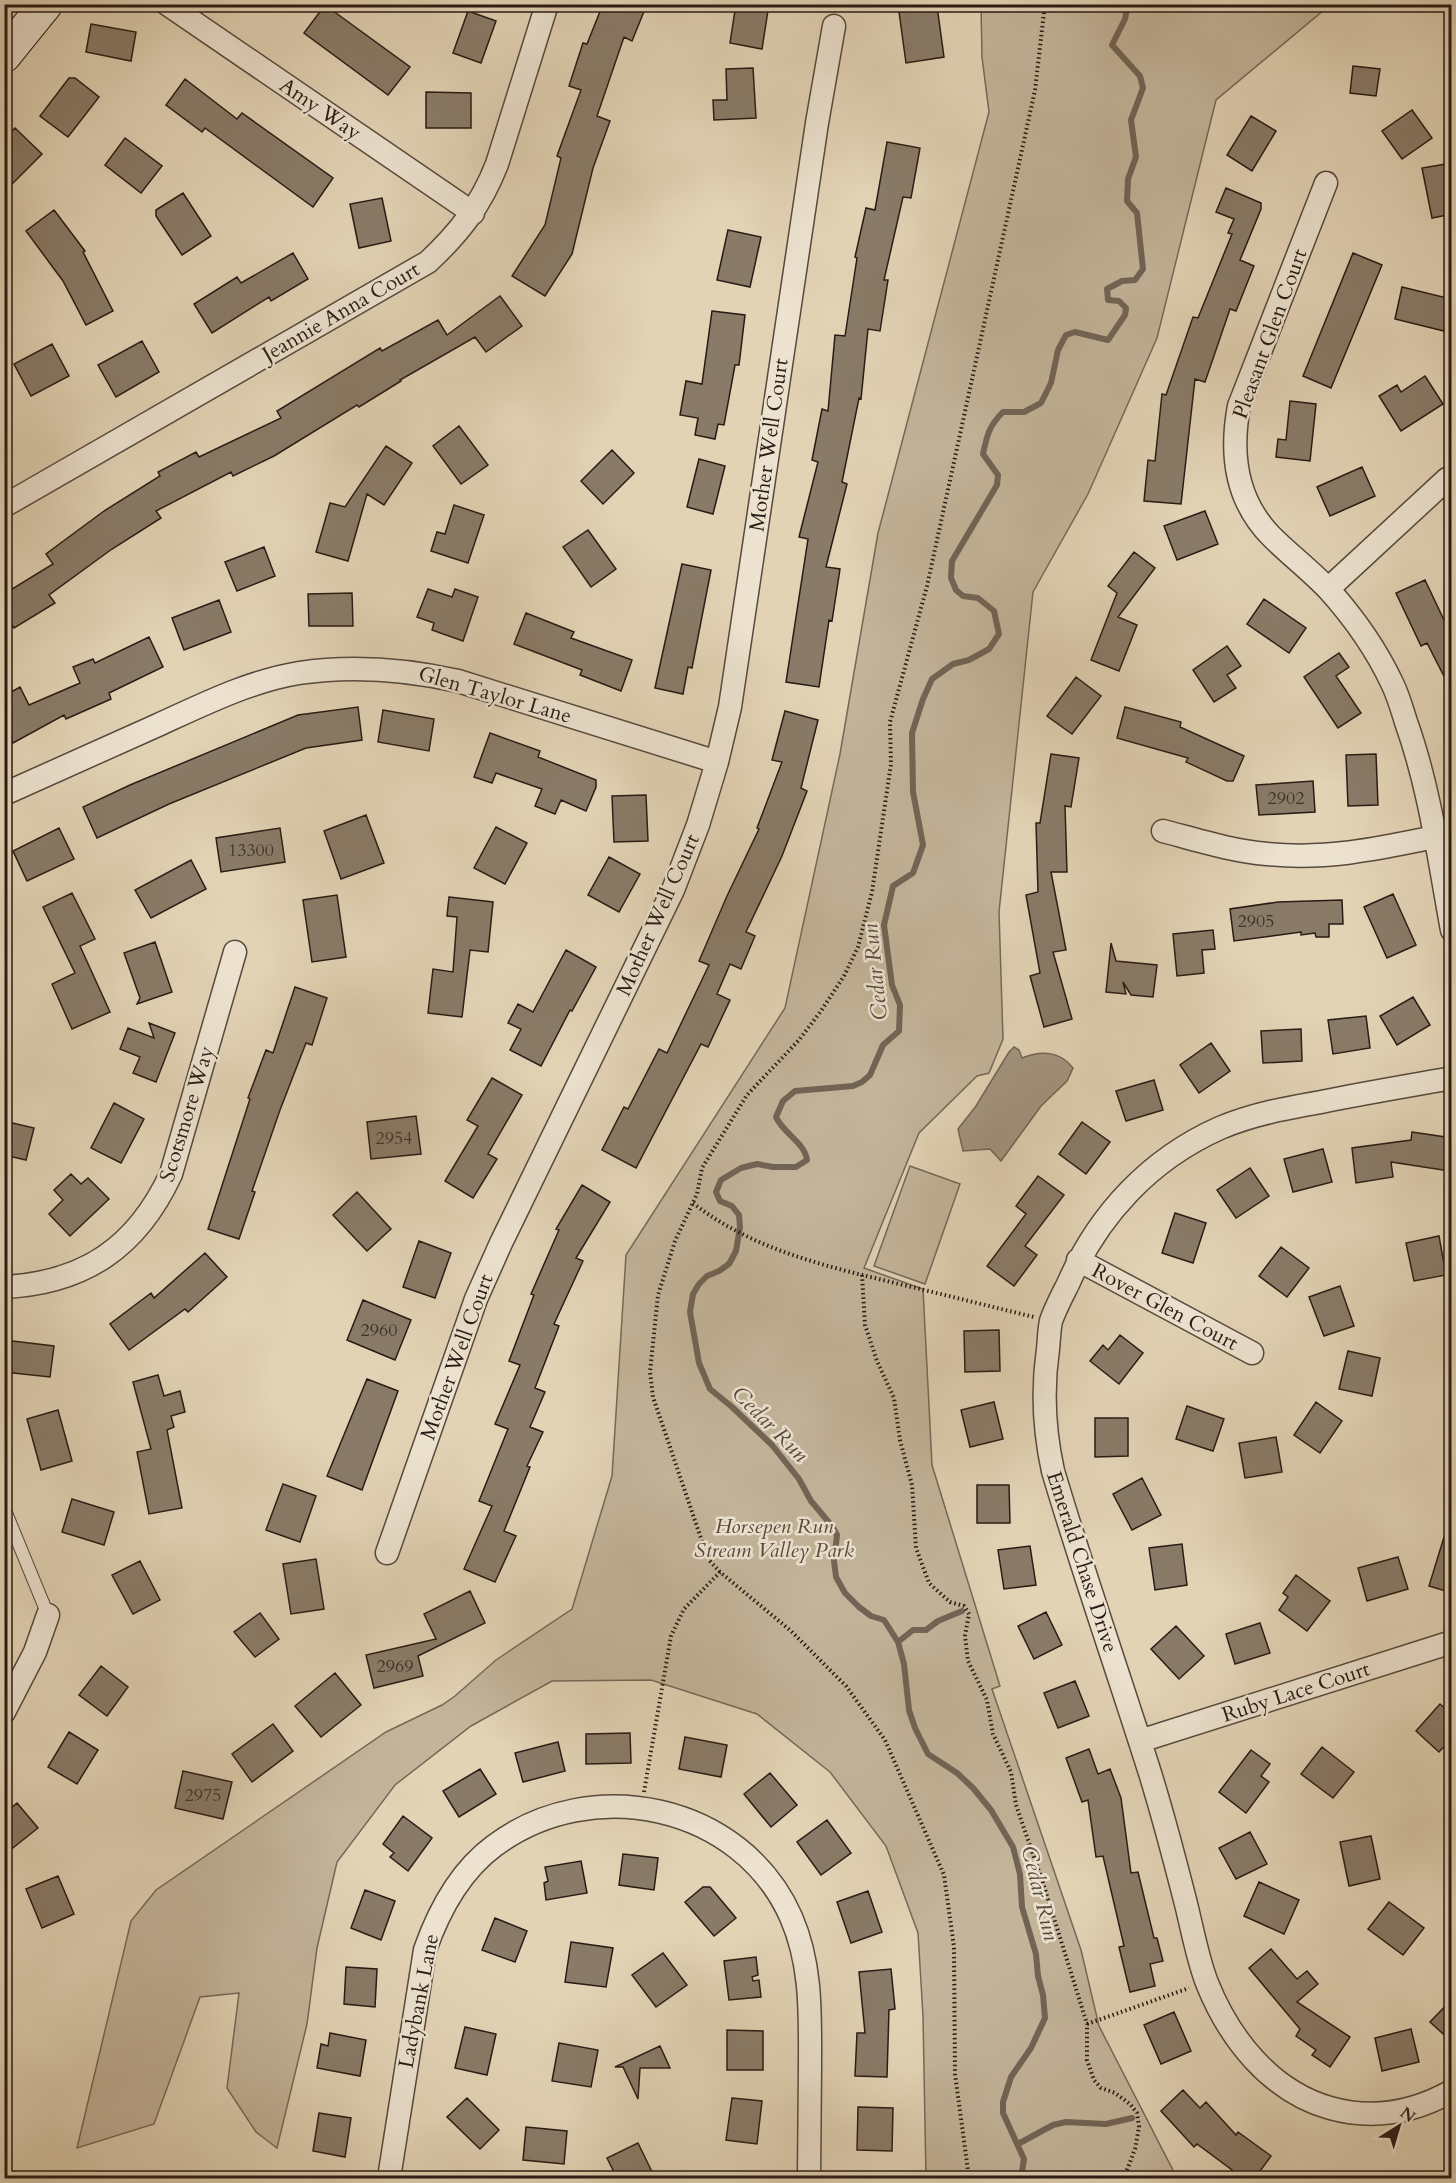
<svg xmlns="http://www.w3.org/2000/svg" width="1456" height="2183" viewBox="0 0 1456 2183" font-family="Cardo,serif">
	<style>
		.green { fill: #c3b49a; stroke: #766858; stroke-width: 1.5 }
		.water { fill: #a3947f; stroke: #726455; stroke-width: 1.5 }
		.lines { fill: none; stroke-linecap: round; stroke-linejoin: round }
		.stream { stroke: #726455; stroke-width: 6 }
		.building { fill: #897b68; stroke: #291b15; stroke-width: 1.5 }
		.lane-casing { stroke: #57493d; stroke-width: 14 }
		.street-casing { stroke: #57493d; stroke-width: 25 }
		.secondary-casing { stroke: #291b15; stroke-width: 35 }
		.path { stroke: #291b15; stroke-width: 4; stroke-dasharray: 1.5 3; stroke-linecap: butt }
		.lane { stroke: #ece2cf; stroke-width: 12 }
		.street { stroke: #ece2cf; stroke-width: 22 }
		.secondary { stroke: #ece2cf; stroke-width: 33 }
		.labels { text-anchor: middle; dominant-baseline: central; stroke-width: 5; stroke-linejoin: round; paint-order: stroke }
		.number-label { font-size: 18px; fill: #41332a }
		.street-label { font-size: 21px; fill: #291b15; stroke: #ece2cf }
		.park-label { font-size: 21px; font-style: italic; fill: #57493d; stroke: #ece2cf }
		.water-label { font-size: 22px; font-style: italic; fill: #5a4b3f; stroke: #ece2cf }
	</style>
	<rect width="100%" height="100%" fill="#e2d3b5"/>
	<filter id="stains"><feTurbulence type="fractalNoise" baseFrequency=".00333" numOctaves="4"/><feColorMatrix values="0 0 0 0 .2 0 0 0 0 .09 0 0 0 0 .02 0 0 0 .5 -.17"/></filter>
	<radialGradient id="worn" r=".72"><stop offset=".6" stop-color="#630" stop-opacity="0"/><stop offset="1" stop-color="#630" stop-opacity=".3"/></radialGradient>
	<!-- green -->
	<path class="green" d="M981,5h349l-114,95 -59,238 -69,156 -55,98 -34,320 4,127 -14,34 -12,3 -58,57 -55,135 59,21 9,176 68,221 -8,3 89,261 18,76 78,152h-251l-3,-162 -5,-83 -32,-87 -56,-74 -73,-58 -106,-34 -99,1 -81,45 -76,59 -58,77 -20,86 -10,76 -30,124 -21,-16 -29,-44 12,-95 -39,4 -46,127 -77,24 54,-227 25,-31 230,-158 56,-27 13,-9 41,-36 76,-51 40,-133 14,-221 159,-247 55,-254 38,-221 111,-421 -7,-55z
		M910,1166l50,18 -35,100 -51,-18z"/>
	<!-- water -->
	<path class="water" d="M1014,1047l5,3 3,8c19,-8 38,-7 51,10l-6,13 -26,25 -40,55 -11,-12 -27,2 -5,-22 18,-23 33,-54z"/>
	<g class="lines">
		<!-- stream -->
		<path class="stream" d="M898,1642l15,-12h13l12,-9 24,-10
			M1018,2144l35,-19 13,-3 40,2 26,-6
			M1021,2178l3,-19 -21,-46v-11l8,-25 20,-29 14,-30 -2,-23 -5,-19 -2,-22 -14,-47 -2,-33 -7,-27 -22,-37 -18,-22 -16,-15 -29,-19 -13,-26 -6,-18 -5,-46 -6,-22 -14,-22 -13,-4 -12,-9 -14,-14 -9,-16 -2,-16 3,-26 -5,-9 -21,-25 -12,-22 -27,-34 -40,-38 -22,-18 -11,-26 -9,-51 3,-18 6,-10 8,-8 12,-5 10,-7 7,-13 4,-24 -1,-12 -7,-9 -12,-5 -4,-9 5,-12 20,-12 16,-4 16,3h23l11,-7c-2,-17 -24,-27 -31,-43l7,-16 12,-10 58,-5 9,-4 8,-7 13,-30 16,-14 1,-26 -8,-20 -8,-60 9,-39 20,-13 10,-28 -10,-53 -1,-59 11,-34 9,-20 21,-15 16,-4 20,-11 10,-15 -5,-23 -16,-13 -15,-2 -7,-6 -5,-12 1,-17 45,-76 1,-10 -15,-21c4,-19 6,-28 20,-42h21l17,-9 10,-20 7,-33 8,-15 9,-3 33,8 17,-25 1,-7 -7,-7 -11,-1 -1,-11 15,-8 13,-1 8,-11 -6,-56 -10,-12 1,-22 8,-22 -5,-37 12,-32 -3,-12 -28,-31 13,-26 3,-15"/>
	</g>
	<!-- building -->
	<path class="building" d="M603,4h44l-15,37 -8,-4 -27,79 13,5 -17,47 -21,86 -27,42 -33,-20 33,-51 16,-67 -4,-2 24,-66 -12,-4 14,-43 4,1z
		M736,4h33l-7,45 -32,-6z
		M325,5l85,62 -22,28 -84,-62z
		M937,6l7,51 -38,6 -7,-51z
		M468,11l28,10 -15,42 -28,-10z
		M91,24l45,8 -5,29 -45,-9z
		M1353,66l27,3 -4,27 -26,-3z
		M753,68l3,50 -42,2 -1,-20h14l-1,-31z
		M69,78h6l24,19 -31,40 -28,-21z
		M185,79l52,40 5,-6 91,65 -20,29 -108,-79 -3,4 -36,-27z
		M426,92l45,1v35h-45z
		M1412,110l20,28 -30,21 -20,-28z
		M1251,116l25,15 -24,40 -25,-16z
		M15,128l27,26 -38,38v-53z
		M125,138l37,28 -21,27 -36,-28z
		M887,142l33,6 -9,50 -8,-1 -19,83h4l-8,51 -12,-2 -7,70 -2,-1 -17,84 5,2 -21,83 14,2 -8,52 -3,-1 -10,67 -33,-5 22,-143 -9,-2 19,-75 -6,-2 10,-51 6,2 7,-76 10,1 12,-78 -2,-1 11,-49 9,2z
		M1452,163v51l-20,4 -10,-50z
		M1226,188l35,15v6l-21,51 14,6 -18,45 -6,-2 -25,73 -10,-3 -14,125 -37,-3 4,-41 7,1 7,-67 4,1 27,-78 5,1 34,-84 -4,-1 6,-14 -18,-7z
		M183,193l28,43 -29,19 -26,-39v-6z
		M382,198l9,43 -32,7 -9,-44z
		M54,210l31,41 -2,1 30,59 -27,14 -23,-44 -37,-50z
		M728,230l33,7 -11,50 -33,-7z
		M293,253l15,26 -37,22 -2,-4 -57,36 -18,-29 43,-27 4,6z
		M1353,253l29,12 -51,123 -28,-12z
		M1402,287l49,12 -7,32 -49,-12z
		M500,296l22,30 -36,26 -11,-15 -75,43 1,1 -42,26 -2,-2 -83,51 -41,20 -2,-4 -75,39 5,7 -49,31 -63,46 6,8 -41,25 -10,-14v-20l49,-30 -7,-10 58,-43 56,-35 -2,-4 38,-20 3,5 82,-39 -4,-7 103,-63 2,3 56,-31 9,15z
		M712,311l33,4 -6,50h-4l-11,60 -6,-1 -3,15 -20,-4 3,-17 -18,-3 6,-34 16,3z
		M142,341l17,31 -43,25 -18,-32z
		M52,344l17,32 -38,20 -17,-32z
		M1425,376l18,28 -42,27 -22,-35 18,-11 4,7z
		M1290,401l26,3 -6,57 -34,-4 2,-18 8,1z
		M459,426l29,39 -27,19 -28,-38z
		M386,446l26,17 -28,42 -17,-11 -19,67 -32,-9 14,-49 15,4z
		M612,450l22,23 -31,31 -22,-23z
		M699,459l26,7 -12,48 -26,-7z
		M1362,467l13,29 -45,20 -13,-29z
		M454,505l30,10 -16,48 -37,-12 6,-19 8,2z
		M1205,511l13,33 -41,16 -13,-34z
		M588,530l28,39 -25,18 -28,-40z
		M264,547l11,29 -38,15 -12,-29z
		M1134,552l21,16 -37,49 19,8 -18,46 -28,-11 26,-67 -9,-7z
		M682,564l29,6 -19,98 -4,-1 -5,27 -28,-6z
		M1425,580l27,57v55l-25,-49 -6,3 -25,-53z
		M428,589l24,8 3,-8 23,8 -15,44 -31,-11 2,-7 -17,-6z
		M352,593l1,33h-44l-1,-32z
		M1264,599l42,29 -17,25 -42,-29z
		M219,600l12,32 -47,18 -12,-32z
		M526,613l48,19 -3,6 61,22 -11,31 -41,-16 2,-5 -68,-26z
		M149,637l14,30 -54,26 2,6 -45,20 -2,-4 -51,28 -9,-14v-33l16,-9 9,18 51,-22 -7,-16 20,-8 2,4z
		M1227,646l14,20 -14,9 9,13 -22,14 -21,-32z
		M1339,653l10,14 -13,9 25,37 -23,15 -34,-51z
		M1076,677l25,19 -29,38 -25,-18z
		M358,707l4,33 -56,8 -137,56 -72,34 -14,-31 47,-22 168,-70z
		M1125,707l56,15 -1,5 64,29 -11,25h-6l-41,-19 2,-4 -71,-20z
		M383,710l51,9 -5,32 -51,-9z
		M785,711l33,9 -17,68 6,3 -25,65 -36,76 9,4 -14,33 -11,-5 -13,30 13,6 -22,47 -7,-3 -65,124 -34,-18 22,-43 4,2 31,-60 8,4 42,-88 -10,-4 28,-65 32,-67 -2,-1 25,-66 -10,-2z
		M490,733l50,18 -2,6 58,23v7l-10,24 -25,-11 -6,14 -20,-8 7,-17 -46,-16 -4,10 -18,-6z
		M1051,754l28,4 -8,49 -6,-1 2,66h-16l15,78 -13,2 19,67 -28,8 -14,-51 10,-3 -14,-78 12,-3 -2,-69h4z
		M1376,754l2,51 -30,1 -2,-51z
		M1313,781l2,31 -56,3 -3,-30z
		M646,795l2,46 -34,1 -2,-46z
		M366,815l18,48 -43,16 -17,-48z
		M496,827l31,16 -22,41 -31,-16z
		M59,828l15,31 -47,22 -14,-30z
		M280,828l5,34 -64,10 -5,-34z
		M609,857l31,17 -21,38 -31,-17z
		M191,860l15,29 -55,29 -16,-28z
		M72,893l23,46 -15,7 30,66 -38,17 -20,-45 23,-11 -32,-66z
		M1393,894l23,51 -29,13 -23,-51z
		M337,895l9,62 -34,5 -9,-62z
		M449,897l44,5 -5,50 -18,-2 -8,67 -34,-4 5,-44 20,3 4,-55 -10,-1z
		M1342,900l1,24h-14v13h-13l-1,-4 -14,2v-3l-67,9 -4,-32 48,-7z
		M1213,930l2,19 -13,1 2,23 -27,3 -4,-42z
		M155,942l17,50 -35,12 3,-6 -16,-45z
		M1111,943l5,18 41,4 -4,32 -22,-2 -8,-13 3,12 -20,-2z
		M566,950l30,17 -24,44 -2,-1 -29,56 -31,-16 11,-21 -13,-6 10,-19 15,8z
		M295,987l32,11 -15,47 -6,-2 -26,67 -28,81 3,1 -16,47 -31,-10 42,-130 -2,-1 18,-48 7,3z
		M1413,997l17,28 -33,20 -17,-29z
		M1366,1016l4,32 -37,6 -5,-34z
		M149,1023l26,10 -19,49 -23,-9 7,-16 -20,-8 8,-21 26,10z
		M1301,1029l1,32 -39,2 -2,-32z
		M1211,1043l19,28 -31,22 -19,-28z
		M492,1078l30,17 -34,59 9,5 -24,39 -28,-17 33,-55 -11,-6z
		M1154,1080l9,30 -37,11 -10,-30z
		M114,1103l30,16 -23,44 -30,-15z
		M416,1116l5,38 -50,5 -4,-37z
		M4,1121l30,7 -8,32 -22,-5z
		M1082,1122l28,20 -24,32 -27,-20z
		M1412,1132l40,6 -3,33 -58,-9 2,15 -37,6 -4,-35 59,-8z
		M1323,1149l9,33 -39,10 -9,-33z
		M1250,1168l19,28 -33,22 -19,-28z
		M71,1174l10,10 7,-6 21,21 -39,37 -21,-22 14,-14 -9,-10z
		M1038,1176l26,19 -39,51 12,9 -23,31 -27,-20 39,-52 -10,-8z
		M582,1185l28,17 -34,56 7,3 -29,63 5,2 -24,62 10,4 -15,35 13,5 -16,34 3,1 -26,64 12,5 -21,46 -31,-13 28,-63 -13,-5 29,-72 -13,-5 25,-59 -11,-4 25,-66 -3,-1 28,-64 -3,-1z
		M357,1192l34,37 -24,22 -34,-36z
		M1175,1213l31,10 -13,40 -31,-10z
		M1439,1236l7,39 -32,6 -8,-38z
		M419,1241l32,12 -16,45 -32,-11z
		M1281,1247l28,21 -22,29 -28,-21z
		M205,1253l22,24 -39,35 -3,-3 -56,41 -19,-26 41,-31 3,5z
		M1340,1286l14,40 -30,10 -15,-39z
		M363,1300l48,20 -16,40 -48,-20z
		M999,1330l1,41 -35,1 -1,-41z
		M1120,1335l23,18 -24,31 -29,-23 13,-16 5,5z
		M4,1340l50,6 -4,31 -46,-5z
		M1348,1351l32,7 -8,38 -33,-7z
		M158,1375l6,21 16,-5 5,21 -14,4 3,11 -7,3 15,78 -33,6 -12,-62 14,-3 -18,-67z
		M367,1379l31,12 -36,99 -35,-14z
		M994,1402l9,37 -33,8 -9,-37z
		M1316,1402l26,19 -22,32 -26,-18z
		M1187,1406l37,13 -11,32 -37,-12z
		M58,1410l14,51 -31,9 -14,-51z
		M1095,1418h33v38l-33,1z
		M1276,1437l6,35 -37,6 -6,-35z
		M1142,1478l19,37 -29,15 -19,-36z
		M283,1484l33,12 -16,46 -34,-12z
		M977,1485h32l1,38h-33z
		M72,1499l42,13 -10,33 -42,-13z
		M1448,1524h4v69l-23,-7z
		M1182,1544l5,41 -32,5 -6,-42z
		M1030,1546l6,39 -32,4 -6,-39z
		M1398,1557l10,32 -41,12 -9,-33z
		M316,1559l8,50 -33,5 -8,-50z
		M140,1561l20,39 -27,14 -21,-39z
		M1296,1575l34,26 -23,30 -28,-21 9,-13 -5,-4z
		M470,1591l15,32 -67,33 5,20 -49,12 -8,-33 70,-16 -12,-25z
		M1046,1612l16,33 -28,14 -16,-33z
		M260,1613l19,26 -24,18 -21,-25z
		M1260,1623l10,30 -35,11 -9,-30z
		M1176,1626l28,30 -25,23 -28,-30z
		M101,1666l27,21 -21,29 -28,-21z
		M335,1673l26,32 -40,32 -26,-31z
		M1075,1681l14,35 -31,12 -14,-35z
		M1440,1704l12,10v24l-13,14 -23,-21z
		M273,1724l20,27 -41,31 -20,-28z
		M69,1732l29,18 -21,34 -29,-17z
		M630,1733l1,30 -45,1v-30z
		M685,1737l42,8 -6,32 -42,-8z
		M558,1742l7,29 -42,11 -8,-29z
		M1322,1747l32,25 -21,26 -32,-24z
		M1089,1749l9,25 12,-5 11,29 10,75 7,-1 16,66h3l6,23 -13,3 5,22 -25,6 -11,-45 5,-1 -21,-90 -7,1 -8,-57 -6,2 -16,-44z
		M1251,1750l19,14 -9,12 8,6 -23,31 -27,-21z
		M480,1769l16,25 -37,23 -16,-26z
		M183,1771l49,11 -9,37 -48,-11z
		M770,1773l27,32 -26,22 -27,-33z
		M17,1803l21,25 -34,27v-41z
		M403,1816l29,22 -24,33 -18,-14 4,-4 -11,-9z
		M827,1820l24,33 -30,22 -24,-33z
		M1250,1832l17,32 -31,15 -17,-31z
		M1371,1836l9,43 -31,7 -9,-44z
		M623,1854l35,4 -4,32 -35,-5z
		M581,1861l6,32 -41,7 -2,-17 4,-2 -3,-14z
		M58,1876l16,38 -32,14 -16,-39z
		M1259,1882l40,18 -15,34 -40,-18z
		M703,1887h7l26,31 -22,18 -29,-34z
		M365,1890l30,11 -14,39 -30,-12z
		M868,1891l14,41 -31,11 -14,-41z
		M1389,1902l35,26 -21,27 -35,-26z
		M495,1918l32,13 -12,31 -33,-12z
		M571,1942l42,6 -7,39 -41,-5z
		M1271,1949l26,30 10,-8 11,13 -21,18 53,35 -20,30 -18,-12 4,-5 -20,-14 4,-7 -51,-61z
		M663,1953l24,32 -31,22 -24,-32z
		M756,1957l2,18 -6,2 1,4 6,-1 2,17 -32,3 -5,-39z
		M346,1967l31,2 -2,38 -31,-3z
		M891,1969l4,40 -6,1 -2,67 -32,-1 2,-43h8l-6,-61z
		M1452,1999v43l-22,-20z
		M1174,2012l17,39 -30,13 -17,-39z
		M465,2027l31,7 -9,41 -32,-7z
		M1411,2029l8,33 -37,9 -7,-33z
		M727,2030l36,1v39h-36z
		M330,2033l36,7 -6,36 -43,-8 4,-24 7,2z
		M559,2043l39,7 -7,37 -39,-6z
		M660,2046l10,22h-30l-2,31 -15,-32h-8z
		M1183,2090l17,18 6,-6 30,33 2,-3 33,24 -16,22h-29l6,-8 -35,-26 -3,3 -33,-36z
		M467,2098l32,32 -19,19 -33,-32z
		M732,2098l30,3 -5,43 -31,-4z
		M858,2107l35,1 -1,43 -35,-1z
		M319,2113l32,5 -6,39 -32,-6z
		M526,2127l41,4 -3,33 -41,-4z
		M638,2143l17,35h-38l-10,-20z"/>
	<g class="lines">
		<!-- lane casing -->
		<g class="lane-casing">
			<path id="lane" d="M4,1508l44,107"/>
		</g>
		<!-- street casing -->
		<g class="street-casing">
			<path id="street" d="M167,4l306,209
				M1326,183l-87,223c-9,48 -3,95 33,131 18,18 39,34 57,53 25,28 47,59 63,93 6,12 10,26 14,39 24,67 33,138 46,208
				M4,506l424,-244c32,-30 53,-57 69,-98l50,-160
				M1328,589l119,-110
				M4,794c52,-23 103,-46 154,-69 46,-21 92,-44 141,-52 54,-8 105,-4 159,8l259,81
				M1163,831c34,9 69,20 104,23 59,6 110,-5 168,-17
				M1452,1078c-44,8 -87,15 -131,24 -34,6 -68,12 -101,26 -70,31 -122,87 -152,156 -6,12 -13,25 -17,37 -2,9 -2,19 -3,28 -6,41 -4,81 5,122 30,101 65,201 97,302 13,42 24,84 35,127 7,27 12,57 22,83 22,55 63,108 123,125 43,12 83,5 122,-17
				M1078,1260l174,93
				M4,1287c81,-4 133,-40 167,-113l64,-222
				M387,1553l89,-254 25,-56 172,-353 25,-65 19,-63 13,-55 87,-584 17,-97
				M4,1712l31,-60 13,-37
				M1140,1741l312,-99
				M389,2178l36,-228c14,-40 34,-78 69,-104 97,-73 247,-42 297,71 21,48 19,97 19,148 0,38 -1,76 -1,113"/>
		</g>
		<!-- secondary casing -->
		<g class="secondary-casing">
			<path id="secondary" d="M4,56l42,-52"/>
		</g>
		<!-- path -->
		<path class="path" d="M693,1203c58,46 132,63 202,80 47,11 93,23 139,34
			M862,1275l3,50 12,36 17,37 6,42 12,45 4,63 13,35 21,19 14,4 5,8 -4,22 3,25 19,39 6,34 18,38 5,33 27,78 44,141v36l7,20 7,8 14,5 15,11 7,9 2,14 -4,22 -11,29
			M720,1572l-12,-13 -55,-162 -3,-25 8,-77 17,-54 22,-47 5,-26 45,-73 52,-55 22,-29 23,-35 14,-29 14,-55 19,-128 -1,-42 37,-136 108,-496 10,-86
			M644,1792l27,-156 13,-27 36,-37 71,59 55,55 39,54 59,135 10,72 1,127 14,104
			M1087,2024l102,-36"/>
		<!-- lane -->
		<use href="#lane" class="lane"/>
		<!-- street -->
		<use href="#street" class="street"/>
		<!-- secondary -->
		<use href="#secondary" class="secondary"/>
	</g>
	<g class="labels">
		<!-- number labels -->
		<g class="number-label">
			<text x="1286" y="798">2902</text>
			<text x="251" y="850">13300</text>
			<text x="1256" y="921">2905</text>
			<text x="394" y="1138">2954</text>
			<text x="379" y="1330">2960</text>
			<text x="395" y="1666">2969</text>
			<text x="203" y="1795">2975</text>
		</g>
		<!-- street labels -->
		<g class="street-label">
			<text transform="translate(320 109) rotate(34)">Amy Way</text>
			<text transform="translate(341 312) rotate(-30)">Jeannie Anna Court</text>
			<text transform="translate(1270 334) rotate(-70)">Pleasant Glen Court</text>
			<text transform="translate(769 445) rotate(-82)">Mother Well Court</text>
			<text transform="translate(495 695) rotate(16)">Glen Taylor Lane</text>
			<text transform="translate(658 915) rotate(-66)">Mother Well Court</text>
			<text transform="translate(187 1114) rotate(-73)">Scotsmore Way</text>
			<text transform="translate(1165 1307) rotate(28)">Rover Glen Court</text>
			<text transform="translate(457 1357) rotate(-70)">Mother Well Court</text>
			<text transform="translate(1082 1562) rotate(72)">Emerald Chase Drive</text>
			<text transform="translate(1296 1692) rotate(-18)">Ruby Lace Court</text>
			<text transform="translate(419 2001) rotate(-79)">Ladybank Lane</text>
		</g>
		<!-- park labels -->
		<g class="park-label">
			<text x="774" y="1526">Horsepen Run<tspan x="774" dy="24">Stream Valley Park</tspan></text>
		</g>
		<!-- water labels -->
		<g class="water-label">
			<text transform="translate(875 972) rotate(-96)">Cedar Run</text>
			<text transform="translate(770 1424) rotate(45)">Cedar Run</text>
			<text transform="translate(1040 1893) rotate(76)">Cedar Run</text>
		</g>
	</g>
	<!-- margin -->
	<rect width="1456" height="2183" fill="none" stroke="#e2d3b5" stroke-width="24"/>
	<rect x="6" y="6" width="1444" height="2171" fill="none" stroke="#291b15" stroke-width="3"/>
	<rect x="12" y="12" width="1432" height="2159" fill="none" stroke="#291b15" stroke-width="1.5"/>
	<!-- north arrow -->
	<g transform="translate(1399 2126) rotate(37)" stroke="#ece2cf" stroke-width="4.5" paint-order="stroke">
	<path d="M0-4.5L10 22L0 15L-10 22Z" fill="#291b15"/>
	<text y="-9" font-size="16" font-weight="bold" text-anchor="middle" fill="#291b15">N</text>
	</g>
	<rect width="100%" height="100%" filter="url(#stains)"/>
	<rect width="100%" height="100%" fill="url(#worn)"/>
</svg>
